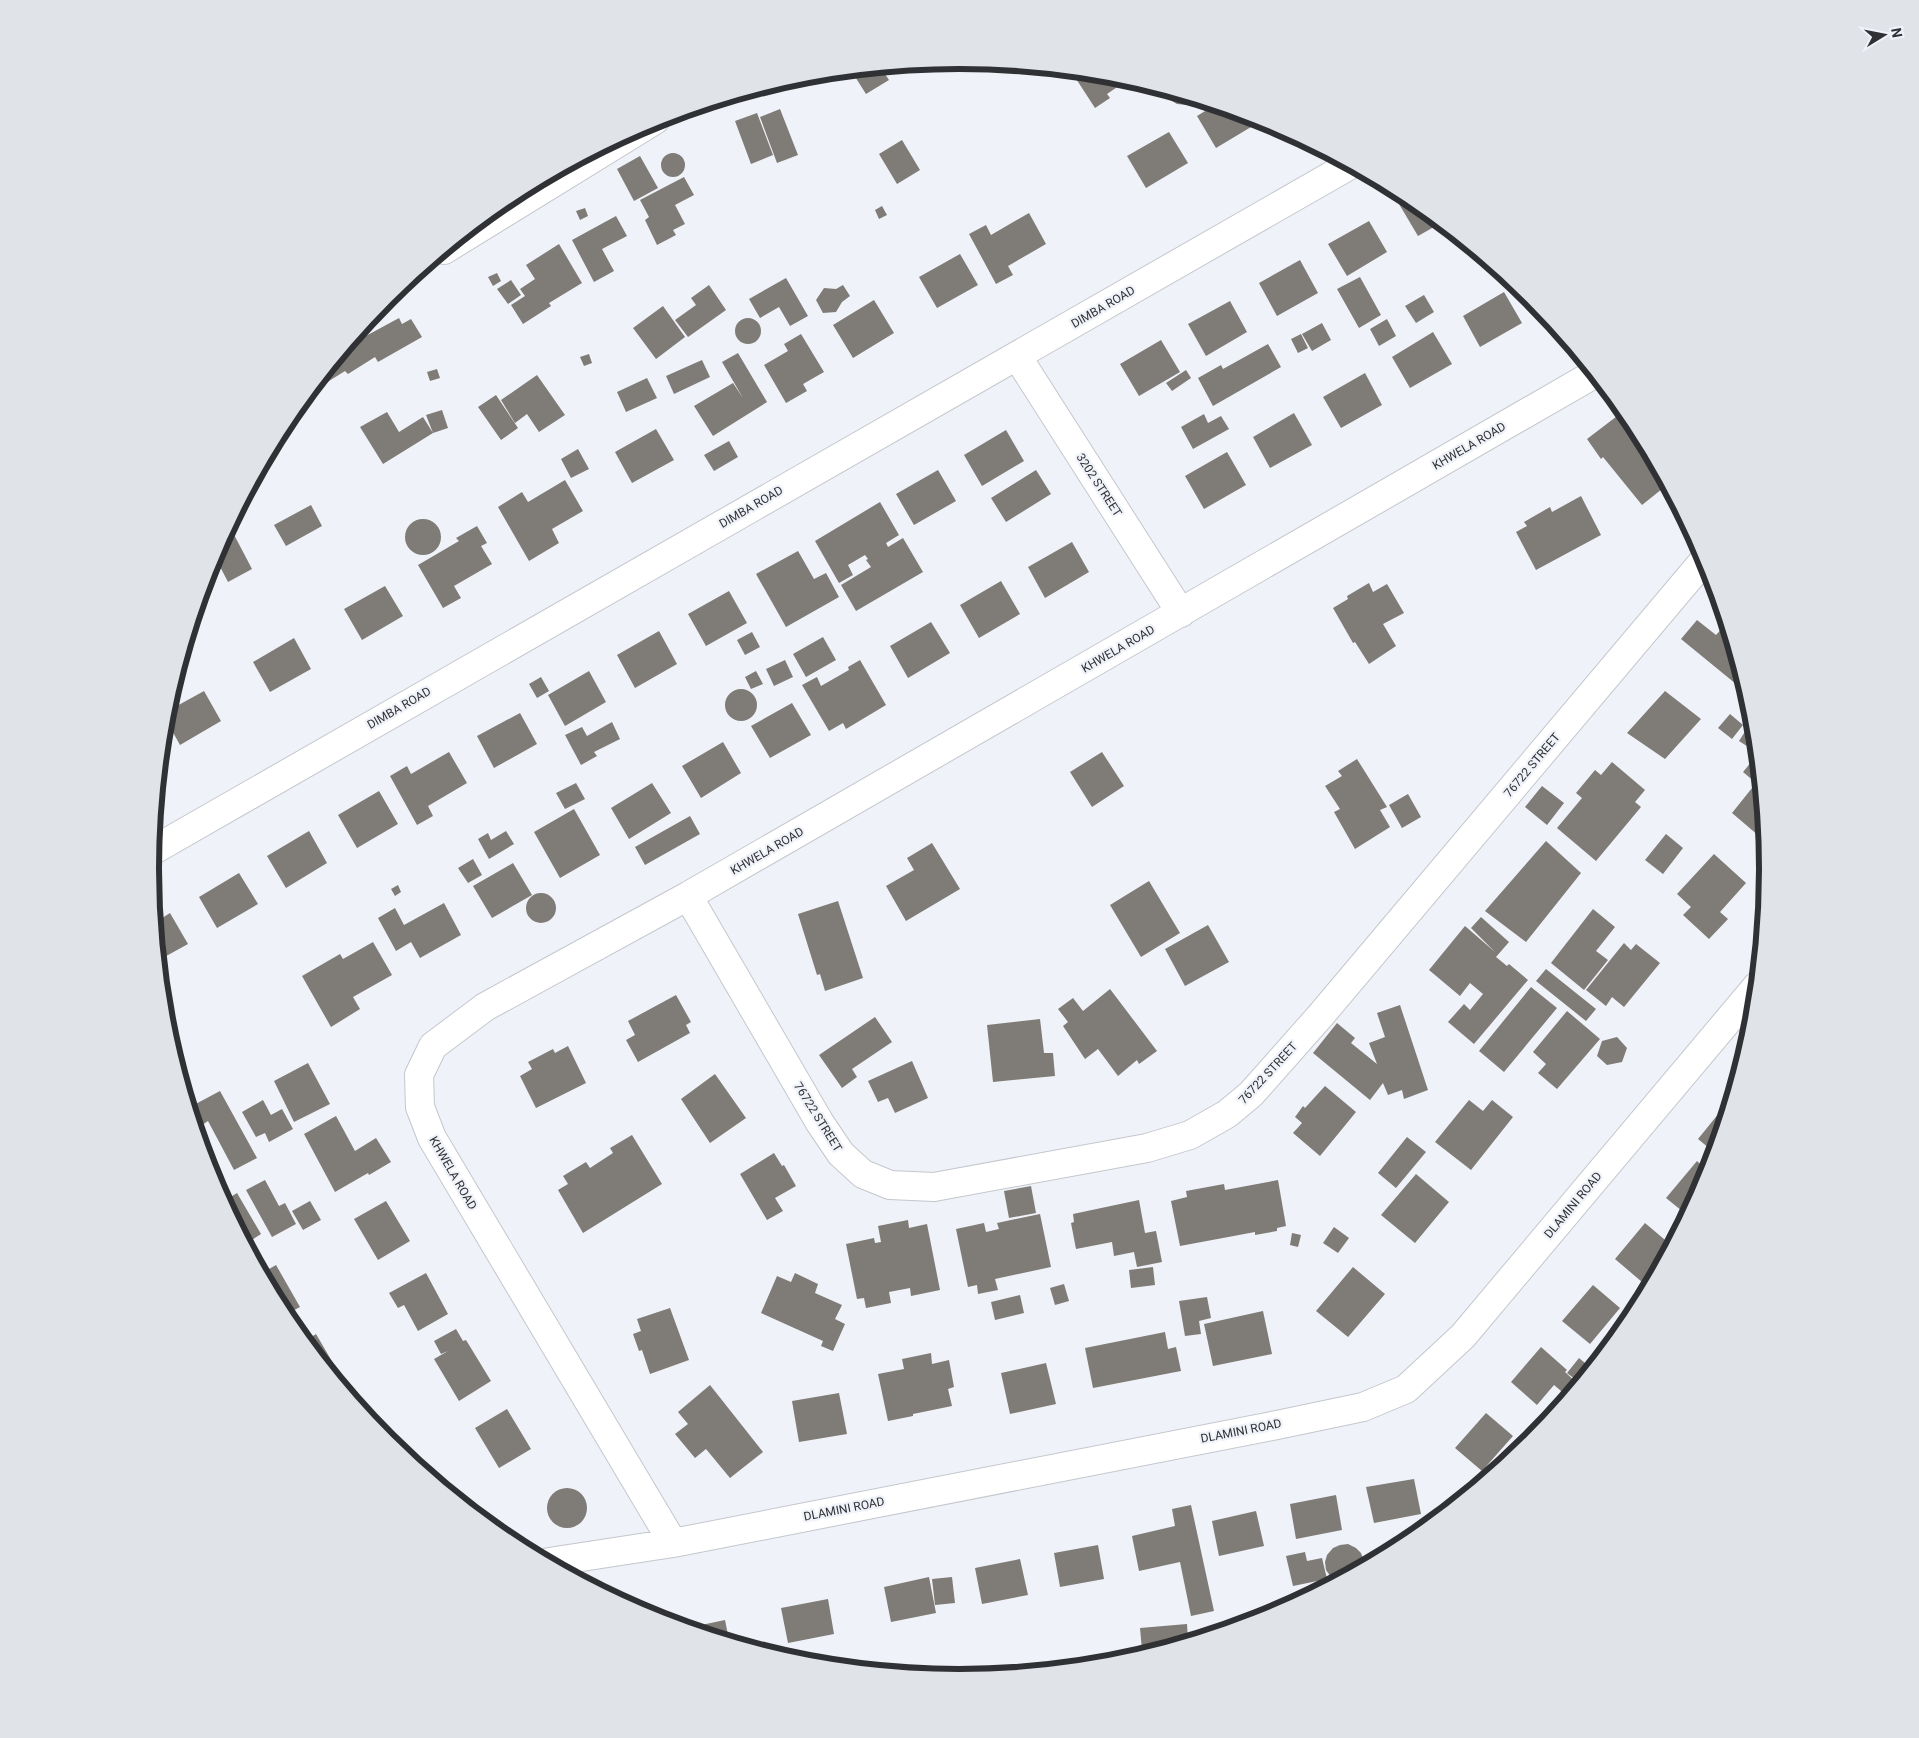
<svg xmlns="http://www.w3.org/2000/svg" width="1919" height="1738" viewBox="0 0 1919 1738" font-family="Roboto,sans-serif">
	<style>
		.building { fill: #7f7b76 }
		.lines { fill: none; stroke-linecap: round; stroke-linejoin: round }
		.minor-casing { stroke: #c4c7cd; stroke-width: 30 }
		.minor { stroke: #fff; stroke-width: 28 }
		.labels { text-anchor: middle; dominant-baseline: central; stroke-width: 4.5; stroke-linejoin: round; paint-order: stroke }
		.street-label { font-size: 12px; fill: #303134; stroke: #eff2f8 }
		.rim { fill: none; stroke: #303134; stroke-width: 6 }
	</style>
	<rect width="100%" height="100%" fill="#eff2f8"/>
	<!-- building -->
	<path class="building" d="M881,68l8,12 -23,14 -12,-19 9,-6z
		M1071,71l47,5 11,3 -22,15 3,4 -15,10z
		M1166,90l30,9 -9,6 -10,-1 -5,-3z
		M1215,105l36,11 5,8 -40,24 -19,-32z
		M780,109l18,46 -21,8 -17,-46z
		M757,113l16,42 -22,9 -16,-43z
		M1169,132l19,31 -42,25 -19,-32z
		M902,140l18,30 -23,14 -18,-30z
		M661 165a12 12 0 1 1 24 0a12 12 0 1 1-24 0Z
		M640,156l18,32 -24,13 -17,-32z
		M684,177l10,18 -19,10 10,19 -12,6 3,5 -19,10 -12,-25 4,-3 -9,-17z
		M1411,198l3,3 27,22 -23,13 -19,-32z
		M882,206l5,9 -8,4 -4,-9z
		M585,208l3,8 -8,4 -4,-9z
		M1029,213l17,31 -38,22 5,9 -17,9 -27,-50 17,-9 5,10z
		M616,216l11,20 -25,13 12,22 -20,11 -22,-42z
		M1369,221l18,31 -40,24 -19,-32z
		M559,244l23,39 -33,20 2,3 -28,18 -12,-19 14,-9 -5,-7 15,-10 -9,-14z
		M960,254l18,31 -41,23 -18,-31z
		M1300,260l18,33 -41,23 -18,-33z
		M497,273l4,8 -8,5 -5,-9z
		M1360,277l21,38 -22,13 -22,-39z
		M786,278l22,38 -18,10 -11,-19 -19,11 -11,-19z
		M511,280l10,15 -13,9 -11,-15z
		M709,285l17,25 -38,27 -13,-17 21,-15 -5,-7z
		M843,285l7,11 -8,6 -6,10 -13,1 -7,-13 8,-12 12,1z
		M1504,292l18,31 -42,24 -17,-31z
		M1424,295l10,17 -18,11 -11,-17z
		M874,300l20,33 -41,25 -20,-33z
		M1230,301l17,31 -41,24 -18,-32z
		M663,306l22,31 -29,22 -23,-31z
		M735 331a13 13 0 1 1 26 0a13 13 0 1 1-26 0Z
		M399,318l3,6 9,-5 11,18 -44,25 -3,-5 -27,17 -3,-3 -24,15 -3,-4 42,-51 4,6z
		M1387,319l9,17 -17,10 -9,-17z
		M1322,323l9,17 -19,11 -10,-17z
		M1433,332l19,32 -42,24 -18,-31z
		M801,334l23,38 -21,12 4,7 -21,12 -22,-38 24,-14 -4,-7z
		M1301,334l7,14 -10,5 -7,-14z
		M1161,340l19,32 -41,24 -19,-32z
		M1268,344l13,23 -68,39 -15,-28 23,-13 2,4z
		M738,353l29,49 -54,34 -19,-30 39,-23 10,15 -21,-36z
		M589,354l3,9 -8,3 -4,-9z
		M702,360l8,17 -36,17 -8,-18z
		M437,369l3,9 -10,3 -3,-9z
		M1186,370l5,8 -19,13 -6,-8z
		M1365,373l17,32 -41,23 -18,-31z
		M537,375l28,40 -26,17 -12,-18 -12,9 -14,-23z
		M647,378l10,20 -31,14 -9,-20z
		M496,395l22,33 -17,12 -23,-33z
		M297,407l4,7 -15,8 1,-3z
		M442,410l6,18 -15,5 -7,-18z
		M1625,410l7,10 35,65 -25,20 -39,-48 -2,2 -14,-20z
		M387,412l12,20 24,-15 10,16 -50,31 -23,-37z
		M1294,413l18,32 -42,23 -17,-31z
		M1204,414l4,9 13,-7 8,13 -36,20 -12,-22z
		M656,429l18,31 -42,23 -17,-31z
		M1006,430l18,31 -42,25 -18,-31z
		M729,441l9,16 -24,14 -10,-16z
		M578,449l11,20 -18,9 -10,-19z
		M1227,452l19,33 -42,24 -19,-33z
		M938,470l18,31 -42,24 -18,-31z
		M1036,470l15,24 -45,28 -15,-24z
		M565,480l18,31 -31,18 7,14 -30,18 -31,-54 24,-15 6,10z
		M1581,496l20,39 -65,35 -20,-38 11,-6 -3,-4 26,-15 2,5z
		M880,502l19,33 -13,8 2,4 15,-9 20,34 -67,39 -15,-26 30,-18 -5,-7 2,-1 -3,-4 -17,10 5,10 -14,8 -24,-42z
		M311,505l11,21 -36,20 -12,-21z
		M405 537a18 18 0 1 1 36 0a18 18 0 1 1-36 0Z
		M477,526l10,17 -6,3 11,18 -38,22 7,12 -18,10 -25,-43 41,-24 -3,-3z
		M230,527l22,42 -24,13 -14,-27z
		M1072,542l17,30 -44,26 -17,-31z
		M798,551l16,28 12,-6 13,24 -53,30 -30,-53z
		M1001,581l19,33 -41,24 -19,-33z
		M1369,583l4,9 14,-8 17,29 -21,11 13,22 -27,18 -14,-22 -2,1 -20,-35 15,-9 -1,-3z
		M385,586l18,30 -41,24 -18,-31z
		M729,591l18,32 -41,23 -18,-32z
		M1697,620l19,15 10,-11 21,69 -66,-54z
		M931,622l19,31 -42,25 -18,-32z
		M659,631l18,33 -42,24 -18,-33z
		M752,632l8,15 -15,8 -8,-15z
		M823,637l13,23 -30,17 -13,-23z
		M294,638l17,31 -41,23 -17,-30z
		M785,660l8,17 -19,9 -8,-17z
		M860,660l26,45 -40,24 -3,-6 -14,8 -27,-46 15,-8 4,9 28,-16 -1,-3z
		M589,671l17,31 -41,24 -17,-31z
		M756,671l7,13 -12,5 -6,-12z
		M541,677l8,14 -12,7 -8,-14z
		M725 705a16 16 0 1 1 32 0a16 16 0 1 1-32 0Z
		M204,691l17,30 -41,24 -15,-27 1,-6z
		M1665,691l36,28 -36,40 -38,-26z
		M792,703l19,32 -41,23 -19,-32z
		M520,713l17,31 -43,24 -17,-32z
		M1730,714l13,11 -11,14 -14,-11z
		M612,722l8,17 -26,13 3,4 -16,9 -16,-30 17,-8 5,9z
		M1746,730l9,6 1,9 -3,5 -14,-9z
		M723,742l18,31 -40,25 -19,-32z
		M449,752l18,31 -39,23 5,10 -16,9 -27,-49 17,-10 4,8z
		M1102,752l22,34 -32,21 -22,-35z
		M1757,755l2,21 -4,6 -12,-10z
		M1357,759l30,48 -7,3 10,17 -35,22 -21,-37 6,-3 -15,-23 17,-10 -4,-5z
		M1612,762l33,28 -10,12 6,5 -45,54 -39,-33 25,-30 -6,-5 19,-23 6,5z
		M1760,778l5,51 -6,7 -27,-23z
		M576,783l9,16 -20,10 -9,-16z
		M652,783l19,30 -42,26 -18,-31z
		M1542,786l22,17 -17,22 -22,-18z
		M379,791l19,33 -41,24 -19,-33z
		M1408,794l13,23 -19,11 -13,-23z
		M574,809l26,46 -40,23 -26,-46z
		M690,816l10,18 -55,31 -10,-18z
		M309,831l18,32 -41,25 -19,-32z
		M506,831l8,13 -25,15 -11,-20 10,-6 3,7z
		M1666,834l17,14 -20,26 -18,-14z
		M1546,841l35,32 -55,69 -41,-31z
		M932,843l28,46 -54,32 -20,-35 28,-16 -7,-12z
		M1714,854l32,29 -26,29 8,7 -19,20 -26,-24 8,-8 -14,-13z
		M473,859l9,16 -14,8 -10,-15z
		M513,863l19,32 -40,23 -19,-32z
		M239,873l19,31 -41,24 -18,-31z
		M1149,881l31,52 -39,24 -31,-52z
		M398,885l3,7 -6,4 -4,-7z
		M526 908a15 15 0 1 1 30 0a15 15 0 1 1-30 0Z
		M838,901l25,77 -38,13 -5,-17 -3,1 -19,-61z
		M444,903l17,32 -41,23 -9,-16 -15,9 -18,-33 17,-10 9,17z
		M1593,909l22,18 -19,24 12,9 -24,30 -33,-27z
		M170,913l18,31 -29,16 -3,-38z
		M1481,917l28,25 -13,15 11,9 2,-2 19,16 -54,64 -26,-22 16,-18 6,6 13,-16 -13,-11 -10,13 -31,-26 36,-44 30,26 -24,-24z
		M1208,925l21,37 -44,24 -20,-37z
		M373,942l19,33 -39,22 7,12 -29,18 -29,-51 38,-22 3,5z
		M1624,943l7,7 5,-6 24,19 -36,44 -12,-10 -6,9 -20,-16z
		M1546,969l50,40 -10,12 -50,-40z
		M1531,987l26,21 -53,64 -25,-21z
		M1110,989l47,62 -18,13 -2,-4 -19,16 -20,-27 -13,10 -22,-33 5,-4 -10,-13 15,-11 10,13z
		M676,995l15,27 -5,3 4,8 -52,29 -12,-22 9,-5 -7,-14z
		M1400,1005l28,85 -24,9 -2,-9 -14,5 -5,-12 -13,17 -57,-47 24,-30 18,15 -4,5 26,21 -8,-21 16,-6 -8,-24z
		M1567,1011l33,28 -43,50 -19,-16 8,-9 -13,-12z
		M875,1017l17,25 -40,27 5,8 -15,11 -23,-33z
		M1040,1019l4,34h9l2,23 -62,6 -6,-57z
		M1617,1037l10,11 -5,14 -15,3 -10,-9 5,-15z
		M568,1046l18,37 -50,25 -16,-32 12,-7 -4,-7 25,-13 2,4z
		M912,1061l16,37 -33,15 -7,-15 -10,4 -10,-21z
		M308,1063l22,41 -36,18 -20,-41z
		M715,1074l31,44 -36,25 -29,-44z
		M1325,1086l31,26 -36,44 -27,-23 9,-10 -7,-6 8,-11 2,2z
		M220,1091l37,67 -23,12 -26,-49 -9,6 -9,-20z
		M1732,1097l-17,56 -17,-14z
		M263,1100l8,15 11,-6 11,20 -24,13 -4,-9 -9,4 -14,-25z
		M1469,1100l14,11 9,-11 21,17 -42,53 -36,-28z
		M336,1116l19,35 21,-13 15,24 -22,13 -1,-2 -33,19 -31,-58z
		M198,1132l20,33 -9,5z
		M632,1135l30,49 -79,49 -25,-43 10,-6 -5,-8 23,-14 4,6 23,-15 -3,-5z
		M1407,1137l19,15 -30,36 -18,-15z
		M774,1153l8,13 2,-1 12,21 -21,12 8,13 -16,9 -27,-46z
		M1697,1161l12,11 -22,43 -21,-17z
		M1416,1174l33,28 -34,41 -34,-28z
		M265,1180l14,26 6,-3 11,21 -24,13 -26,-47z
		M1278,1180l8,46 -9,2v3l-22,4v-3l-75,14 -9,-45 16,-4 -1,-6 38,-7 1,6z
		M1031,1186l5,27 -27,5 -5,-27z
		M237,1193l24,41 -14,9 -23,-42z
		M1139,1200l6,33 11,-2 6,31 -25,5 -3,-15 -20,4 -2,-14 -36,7 -5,-26 3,-1 -1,-8z
		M310,1201l11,19 -18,10 -11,-19z
		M386,1201l24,40 -32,19 -24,-41z
		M1040,1214l11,53 -56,12 3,11 -20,4 -1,-9 -9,2 -12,-58 28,-6 2,9 13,-3 -2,-6z
		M908,1220l1,8 18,-4 13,66 -29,6 -1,-8 -21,4 2,11 -25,5 -2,-10 -7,1 -11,-55 28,-6 1,5 6,-1 -3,-16z
		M1645,1223l26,22 -29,37 -27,-23z
		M1334,1227l15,11 -11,15 -15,-10z
		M1292,1233l9,2 -3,12 -8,-2z
		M276,1265l24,42 -15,8 -23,-42z
		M1153,1267l2,18 -24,3 -2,-18z
		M1353,1267l32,27 -37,43 -32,-26z
		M426,1273l22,41 -30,17 -14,-26 -6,3 -9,-15z
		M795,1273l23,11 -3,9 27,12 -7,14 10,5 -12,27 -12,-5 2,-5 -62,-28 16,-37 14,6z
		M1064,1284l5,17 -14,4 -5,-17z
		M1593,1285l27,23 -30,36 -28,-23z
		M1020,1295l4,18 -29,7 -4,-18z
		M1207,1297l4,21 -12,3 2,13 -16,2 -6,-35z
		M670,1308l19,52 -39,14 -8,-24 -3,1 -6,-17 8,-3 -4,-12z
		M1263,1311l9,43 -59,12 -9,-42z
		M456,1329l7,12 3,-1 25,41 -32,20 -25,-42 14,-8 -7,3 -7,-13z
		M1165,1332l3,17 8,-2 5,24 -88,17 -8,-40z
		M316,1334l24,41 -4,3 -31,-37z
		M1541,1347l26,23 -2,2 12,11 -10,13 -13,-11 -17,20 -26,-23z
		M931,1353l1,11 17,-4 5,27 -6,2 4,17 -39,8v2l-25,5 -10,-47 26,-5 -2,-10z
		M1579,1358l12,10 -11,15 -13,-10z
		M1046,1363l10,41 -46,10 -9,-41z
		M710,1385l53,67 -33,26 -24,-29 -11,9 -20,-24 13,-10 -10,-12z
		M839,1393l8,41 -48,8 -7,-41z
		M507,1409l24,40 -32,19 -24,-40z
		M1486,1413l27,23 -31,35 -27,-23z
		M1414,1479l7,35 -47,9 -8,-36z
		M547 1508a20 20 0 1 1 40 0a20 20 0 1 1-40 0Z
		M1336,1495l6,35 -46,9 -6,-35z
		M1191,1505l23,106 -23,5 -11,-54 -41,9 -7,-35 43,-10 -3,-17z
		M1256,1511l8,35 -45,10 -7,-35z
		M1348,1544l8,4 5,5 3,8 -1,5 -27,15 -5,-4 -5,-7 -1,-8 2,-7 6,-7 7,-3z
		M1098,1545l6,34 -44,8 -6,-34z
		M1400,1546l-20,11 -2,-6z
		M1305,1552l2,9 15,-3 5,21 -34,7 -7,-30z
		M1020,1559l8,36 -46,9 -7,-36z
		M929,1577l7,36 -45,9 -7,-35z
		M952,1577l3,26 -20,2 -3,-26z
		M828,1599l6,35 -46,9 -7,-35z
		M1289,1605l-20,12 -6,1 -2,-8z
		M725,1620l4,20 -42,-12z
		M1187,1624l1,17 -25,8 -21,1 -2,-22z"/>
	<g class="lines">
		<!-- minor casing -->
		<g class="minor-casing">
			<path id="minor" d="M444,250l211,-130
				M1017,356l164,257
				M152,851l1198,-686
				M688,896l132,227 21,31 22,20 27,11 44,2 213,-39 43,-13 37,-21 24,-20 70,-79 385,-457
				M673,1543l-241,-405 -12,-31 -1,-32 14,-29 52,-39 203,-111 906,-522
				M549,1562l124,-19 604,-118 86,-18 43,-18 57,-53 294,-350"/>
		</g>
		<!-- minor -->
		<use href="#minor" class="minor"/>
	</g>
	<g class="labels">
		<!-- street labels -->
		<g class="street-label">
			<text transform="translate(1103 307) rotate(-30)">DIMBA ROAD</text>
			<text transform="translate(1469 446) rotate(-30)">KHWELA ROAD</text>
			<text transform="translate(1099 485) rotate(57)">3202 STREET</text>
			<text transform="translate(751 507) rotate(-30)">DIMBA ROAD</text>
			<text transform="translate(1118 649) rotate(-30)">KHWELA ROAD</text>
			<text transform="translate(399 708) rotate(-30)">DIMBA ROAD</text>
			<text transform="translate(1532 765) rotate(-50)">76722 STREET</text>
			<text transform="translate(767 851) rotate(-30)">KHWELA ROAD</text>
			<text transform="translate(1268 1073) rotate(-47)">76722 STREET</text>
			<text transform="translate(818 1117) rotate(58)">76722 STREET</text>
			<text transform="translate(453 1173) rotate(60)">KHWELA ROAD</text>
			<text transform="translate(1573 1205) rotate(-50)">DLAMINI ROAD</text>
			<text transform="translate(1241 1431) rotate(-11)">DLAMINI ROAD</text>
			<text transform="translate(844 1509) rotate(-11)">DLAMINI ROAD</text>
		</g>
	</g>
	<!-- crop -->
	<path d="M0 0H1919V1738H0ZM159 869a800 800 0 1 1 1600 0a800 800 0 1 1-1600 0Z" fill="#e0e3e8" fill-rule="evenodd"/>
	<path class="rim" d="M159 869a800 800 0 1 1 1600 0a800 800 0 1 1-1600 0Z"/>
	<!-- north arrow -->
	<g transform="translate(1884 35) rotate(80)" stroke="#eff2f8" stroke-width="4" paint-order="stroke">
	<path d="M0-4L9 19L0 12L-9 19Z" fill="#303134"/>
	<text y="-8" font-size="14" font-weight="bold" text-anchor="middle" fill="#303134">N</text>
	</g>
</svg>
